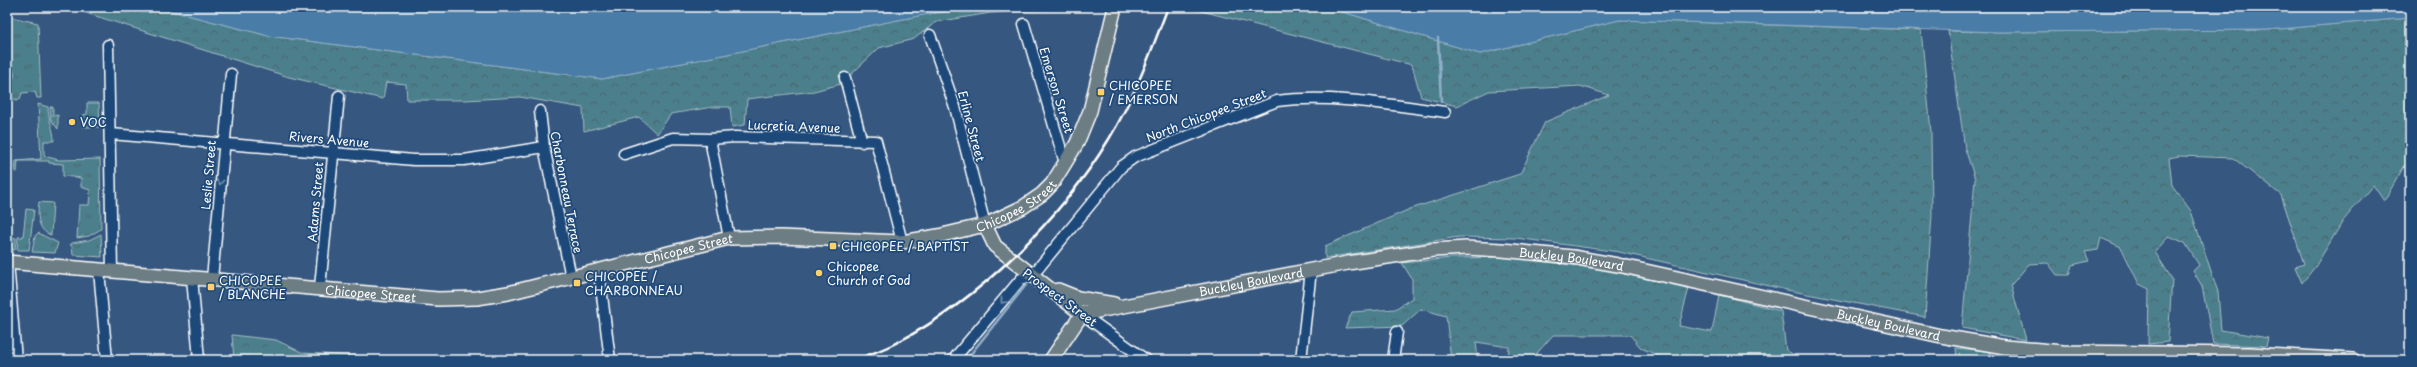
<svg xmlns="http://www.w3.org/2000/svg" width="2417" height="367" viewBox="0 0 2417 367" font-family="'Playpen Sans',sans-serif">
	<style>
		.grass { fill: url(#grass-tufts); stroke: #a6bfc6 }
		.forest { fill: url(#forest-crowns); stroke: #a6bfc6 }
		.water { fill: #497ba6; stroke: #92b0ca }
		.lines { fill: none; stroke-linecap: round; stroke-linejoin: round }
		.stream { stroke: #92b0ca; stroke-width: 2.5 }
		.minor-casing { stroke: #fff; stroke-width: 13 }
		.major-casing { stroke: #fff; stroke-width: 16 }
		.minor { stroke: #1f4a7a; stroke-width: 10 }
		.major { stroke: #6d7d84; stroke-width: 13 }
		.rail { stroke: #fff; stroke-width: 2.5 }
		.oneway { stroke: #7992af }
		.poi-dot { fill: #ffd166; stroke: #1f4a7a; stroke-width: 1.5 }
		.labels { text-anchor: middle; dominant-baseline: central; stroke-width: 3.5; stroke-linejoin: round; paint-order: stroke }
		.poi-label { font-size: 12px; fill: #fff; stroke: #1f4a7a; text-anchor: start }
		.street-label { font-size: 12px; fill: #fff; stroke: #1f4a7a }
	</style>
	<defs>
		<pattern id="grass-tufts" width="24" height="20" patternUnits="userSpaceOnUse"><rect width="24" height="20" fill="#4c7f8c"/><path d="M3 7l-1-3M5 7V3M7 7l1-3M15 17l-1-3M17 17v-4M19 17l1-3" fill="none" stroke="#4c666c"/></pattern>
		<pattern id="forest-crowns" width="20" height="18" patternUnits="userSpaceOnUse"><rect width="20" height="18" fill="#4c7f8c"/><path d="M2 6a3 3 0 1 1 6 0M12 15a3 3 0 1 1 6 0" fill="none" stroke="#4c666c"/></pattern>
	</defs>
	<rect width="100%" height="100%" fill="#36577f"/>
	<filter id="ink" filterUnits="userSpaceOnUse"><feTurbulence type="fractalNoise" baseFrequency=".025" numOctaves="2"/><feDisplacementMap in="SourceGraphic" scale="8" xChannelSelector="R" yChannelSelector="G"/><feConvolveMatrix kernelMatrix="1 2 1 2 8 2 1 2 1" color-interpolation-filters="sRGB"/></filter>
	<g filter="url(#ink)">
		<!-- grass -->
		<path class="grass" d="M7,16l31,7 3,75h-4l-2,-6 -13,1 -2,6 -5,1 -4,-3v-10h-4z
			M87,103h12l1,24h-17v-12l4,-1z
			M38,104l10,3c0,14 6,21 6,34h-10v15l15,4 41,-1 1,70 -12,7 -12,2 2,-33h10l1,-15 -9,-3v-9l-18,-2v-12l-14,-1v-2h-31l-1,11h-2l1,-11 25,-2z
			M50,107h3v9l5,-1v14l-7,-9z
			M39,202l14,1 -2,32c-14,-4 -14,-21 -12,-33z
			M26,209l8,1 -5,40h-12l1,-13h5z
			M38,233l20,10 -3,10 -23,-1 3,-16z
			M101,234l1,23 -29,-2 -1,-9 -2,-1 2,-2 17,-3z
			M7,236l9,2 -1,12h-8z"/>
		<!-- forest -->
		<path class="forest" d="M67,7h89l113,29 333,43 326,-65 58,-7h116l-111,6 -55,9 -22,17 -35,9 -38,36 -27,7 -67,8 -2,26 -13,2 -2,-20h-17l-42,7 -14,20 -18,-17 -55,14 -1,-23 -63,-11 -55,3h-58l-1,-16 -20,-2 -3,17 -94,-22z
			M1186,7h141l153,47 139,-34 302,10 10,101 1,84 -7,102 -138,-27 -168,-38 -103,-14 -57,-1 -134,21v-12l85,-37 110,-35 25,-52 64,-27 -29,-9 -91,5 -32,15 -36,-9 -9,-32z
			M2410,18v138l-26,45 -11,-16 -30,36 -28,46 -13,16 -7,-16 9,-3 -23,-69 -48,-37 -54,-2 -10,2 3,27 19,26 27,81 3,38 47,8 -2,8 -53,-2 -11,-58 -9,-15 6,-6 -14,-22 -16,-7 -14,16 17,27 -4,63 -20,2 1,-55 -10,-5 -18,-37 -20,-9 -3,12 -13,2 4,9 -17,4 -3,10h-12l-9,-12 -19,1 -18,21 15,55 -64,-12 13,-149 -10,-30 -17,-118 51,1 268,-2z
			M1512,257l94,13 83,18 -10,38 33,6 7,-37 62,16 5,39 16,10h-134l-27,-12 -11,-13h-77l-22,25h-23l1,-13 -33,-5 2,18h-27l-5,-44 -25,-7 -19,17 -57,2 7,-16 43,-3 17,-11v-19l-10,-16 49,-5z
			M232,335l44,5 27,13 56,3 4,4h-129z
			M1956,348l31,3 14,9h-44z"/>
		<!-- water -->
		<path class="water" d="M156,7h830l-58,7 -326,65 -333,-43z
			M1327,7h1083v11l-143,12 -268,2 -380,-12 -139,34z
			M7,66h5l3,10 -5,4h-3z"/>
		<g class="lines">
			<!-- stream -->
			<path class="stream" d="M1438,38l3,64
				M966,360l60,-75"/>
			<!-- minor casing -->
			<g class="minor-casing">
				<path id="minor" d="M1024,24l41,139
					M930,35l25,72 30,118
					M108,45l4,226
					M845,78l17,64
					M540,111l4,36 27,130
					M111,134l303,26h50l80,-13
					M710,139l25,-2 141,4 26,101
					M624,154l49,-16 37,1 19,99
					M8,262l8,98
					M99,270l8,90
					M599,271l11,89
					M192,277l7,83
					M212,279l19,-205
					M320,287l19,-191
					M1082,314l64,46
					M953,360l68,-81 11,-3 89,-109 14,-10 142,-56c53,-7 115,4 168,11
					M1301,360l10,-90
					M1393,360l4,-28
					M2037,360l20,-8"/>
			</g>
			<!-- major casing -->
			<g class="major-casing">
				<g id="major">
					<path d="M985,225l10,21 87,68"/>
					<path id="s1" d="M7,262l431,37 39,-1 31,-5 221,-55 52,-1 121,5 36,-6 47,-11 38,-18 19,-13 10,-10 13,-21 12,-20 13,-32 25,-104"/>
					<path d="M1058,290l20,8 36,6"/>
					<path id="s2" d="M1082,314l266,-51 85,-13 33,-2 36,2 71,7 45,8 323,71 64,11 58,5 186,2 104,6"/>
					<path d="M1051,360l31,-46"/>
				</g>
			</g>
			<!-- minor -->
			<use href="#minor" class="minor"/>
			<!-- major -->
			<use href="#major" class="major"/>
			<!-- rail -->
			<path class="rail" d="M856,360c14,-6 29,-11 42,-18 81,-42 164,-125 211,-203 25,-41 42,-87 59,-132"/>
		</g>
		<!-- one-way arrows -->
		<defs><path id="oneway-chevron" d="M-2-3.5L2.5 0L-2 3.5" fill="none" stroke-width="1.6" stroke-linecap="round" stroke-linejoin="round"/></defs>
		<g class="oneway">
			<use href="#oneway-chevron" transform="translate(220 182) rotate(95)"/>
			<use href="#oneway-chevron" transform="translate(1003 301) rotate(130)"/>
		</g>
	</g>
	<!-- markers -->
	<g class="poi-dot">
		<rect x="1097" y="88" width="8" height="8" rx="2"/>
		<circle cx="72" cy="122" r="4"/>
		<rect x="829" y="242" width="8" height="8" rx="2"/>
		<circle cx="819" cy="273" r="4"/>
		<rect x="573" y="279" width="8" height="8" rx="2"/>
		<rect x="207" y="283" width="8" height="8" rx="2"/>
	</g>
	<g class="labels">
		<!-- poi labels -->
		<g class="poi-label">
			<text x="1109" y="85">CHICOPEE<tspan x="1109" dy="14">/ EMERSON</tspan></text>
			<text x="80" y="122">VOC</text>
			<text x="841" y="246">CHICOPEE / BAPTIST</text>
			<text x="827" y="266">Chicopee<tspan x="827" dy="14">Church of God</tspan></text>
			<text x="585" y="276">CHICOPEE /<tspan x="585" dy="14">CHARBONNEAU</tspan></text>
			<text x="219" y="280">CHICOPEE<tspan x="219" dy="14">/ BLANCHE</tspan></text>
		</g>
		<!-- street labels -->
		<g class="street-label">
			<text transform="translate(1057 90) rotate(73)">Emerson Street</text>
			<text transform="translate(1206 115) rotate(-21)">North Chicopee Street</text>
			<text transform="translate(794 126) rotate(2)">Lucretia Avenue</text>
			<text transform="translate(972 126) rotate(75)">Erline Street</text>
			<text transform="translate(329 139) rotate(5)">Rivers Avenue</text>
			<text transform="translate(208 175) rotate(-85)">Leslie Street</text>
			<text transform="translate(567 192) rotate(79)">Charbonneau Terrace</text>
			<text transform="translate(315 202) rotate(-85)">Adams Street</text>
			<text stroke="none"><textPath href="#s1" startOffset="1025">Chicopee Street</textPath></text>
			<text stroke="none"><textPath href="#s1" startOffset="689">Chicopee Street</textPath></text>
			<text stroke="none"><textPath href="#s2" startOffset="496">Buckley Boulevard</textPath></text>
			<text stroke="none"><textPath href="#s2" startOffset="172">Buckley Boulevard</textPath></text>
			<text stroke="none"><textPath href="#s1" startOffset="365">Chicopee Street</textPath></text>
			<text transform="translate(1060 297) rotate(36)">Prospect Street</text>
			<text stroke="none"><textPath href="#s2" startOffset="820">Buckley Boulevard</textPath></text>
		</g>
	</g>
	<!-- margin -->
	<rect width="2417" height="367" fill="none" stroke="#1f4a7a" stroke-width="24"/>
	<rect x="12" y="12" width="2393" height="343" fill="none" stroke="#fff" stroke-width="1.5" filter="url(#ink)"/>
</svg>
